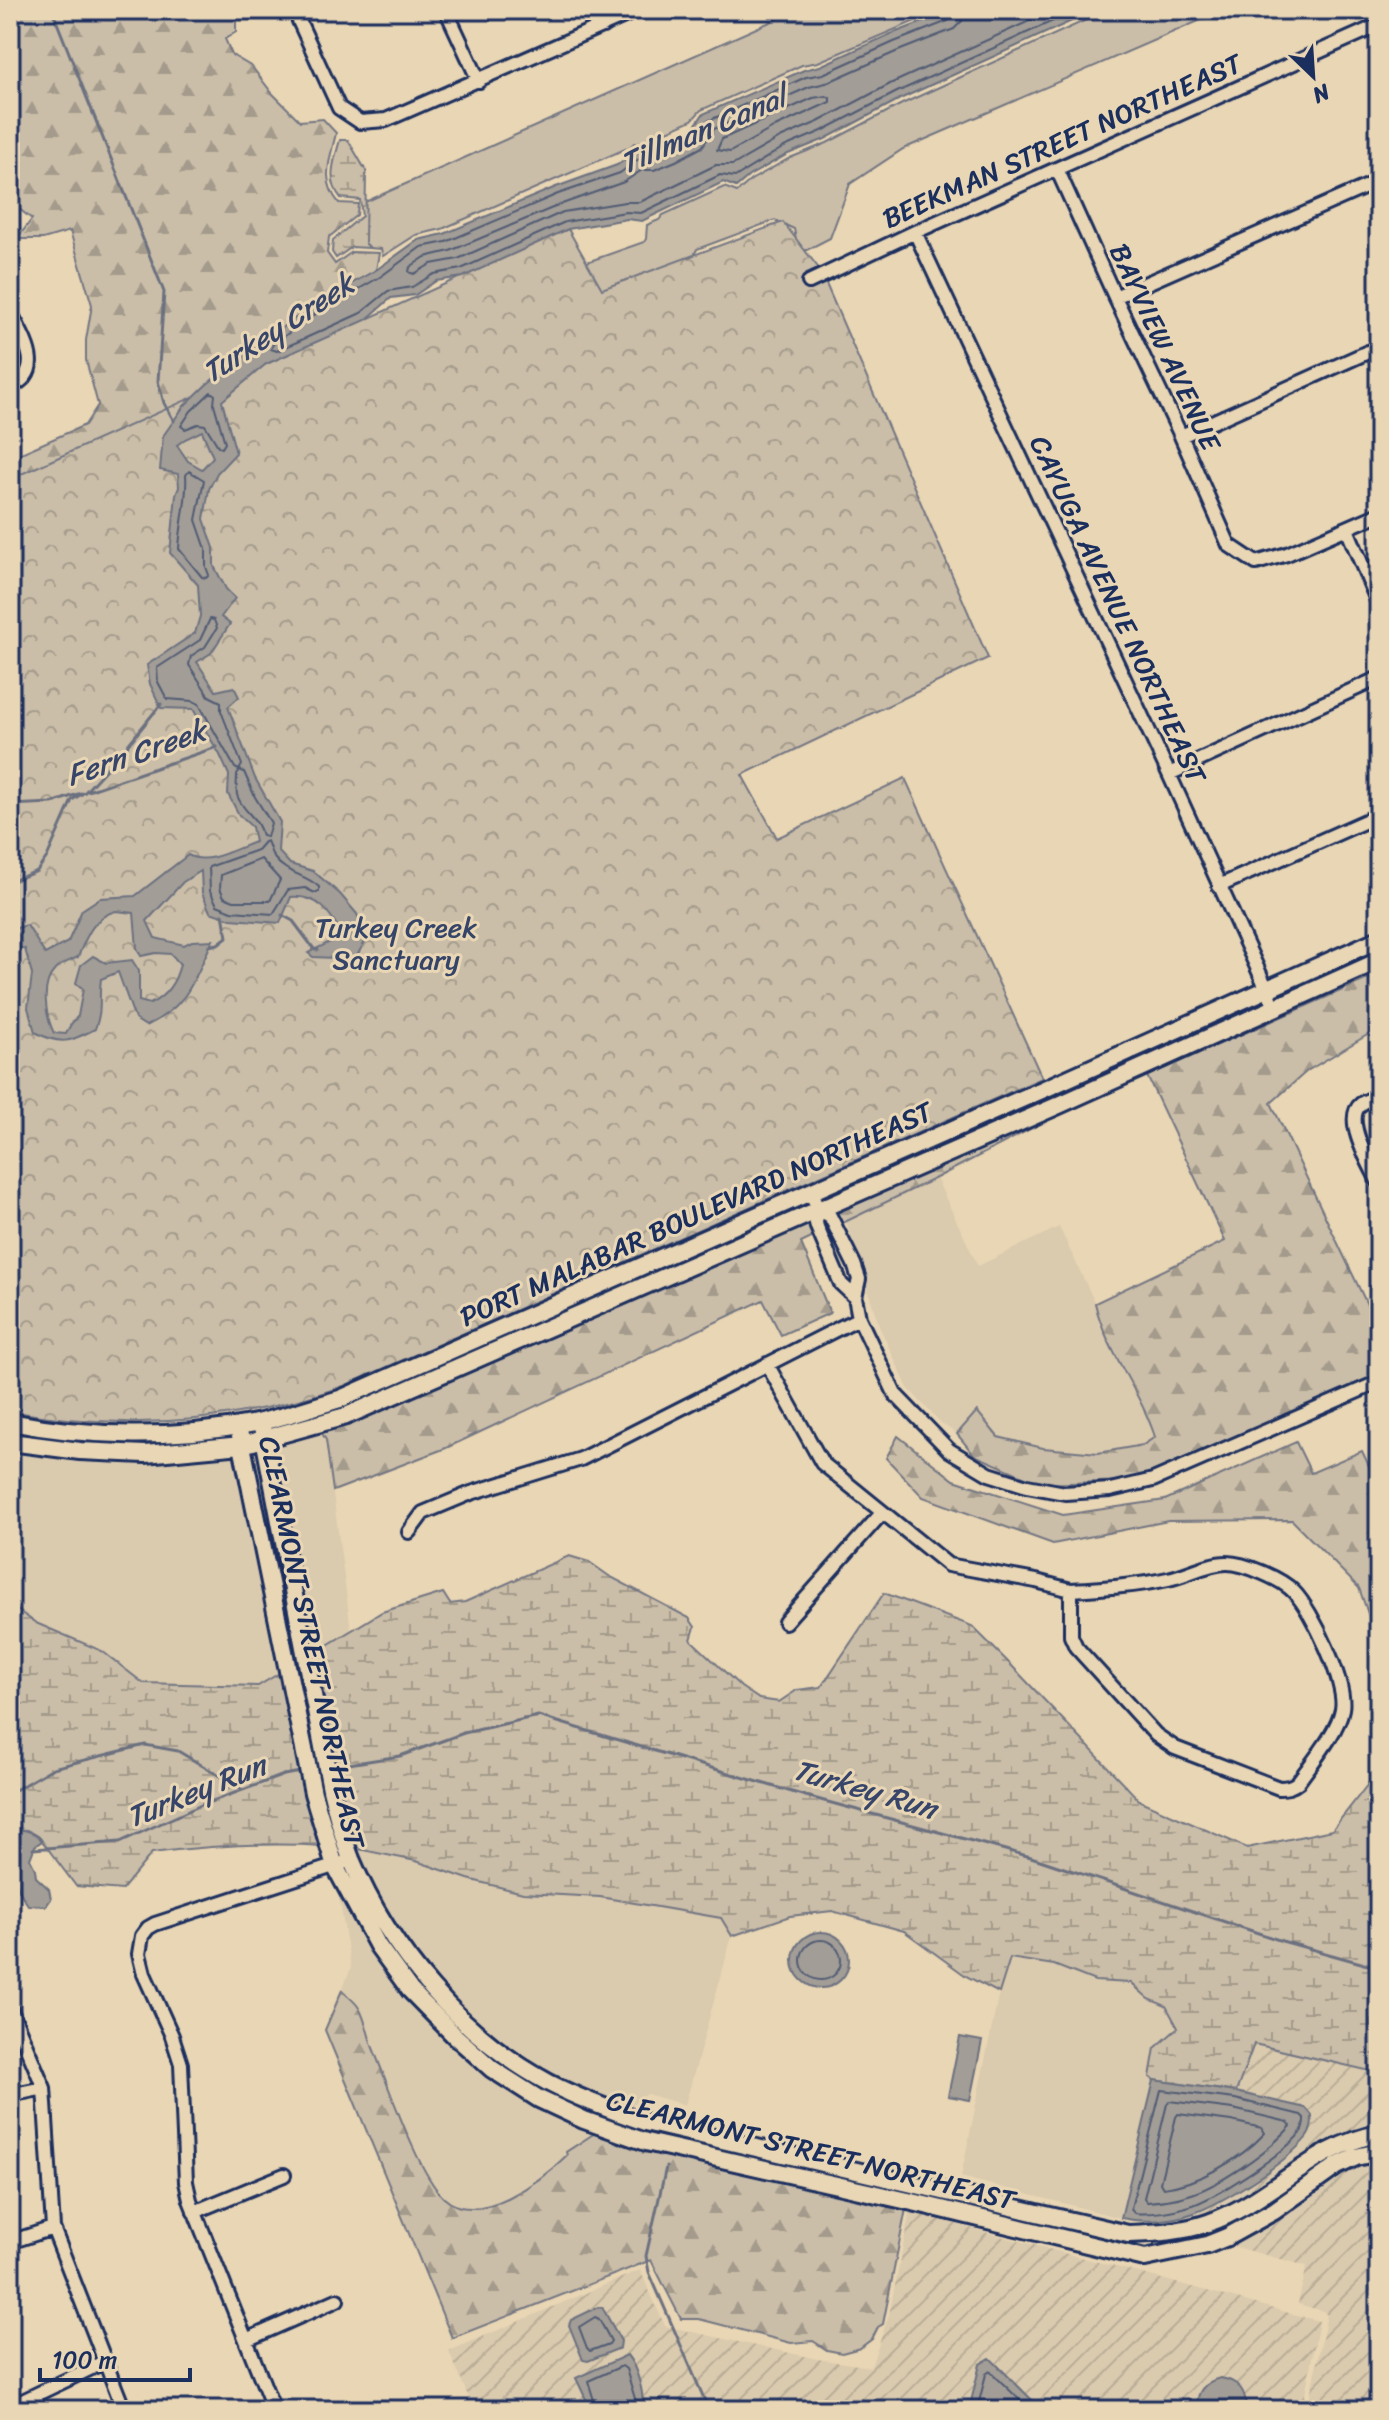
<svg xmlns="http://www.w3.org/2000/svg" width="1389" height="2420" viewBox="0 0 1389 2420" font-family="Sriracha,sans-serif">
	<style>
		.built { fill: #dacaae }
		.industrial { fill: url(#industrial-furrows) }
		.grass { fill: #cbbea8; stroke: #737683; stroke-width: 2 }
		.forest { fill: url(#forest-firs); stroke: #737683; stroke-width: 2 }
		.wetland { fill: url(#wetland-marsh); stroke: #737683; stroke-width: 2 }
		.park { fill: url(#park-crowns); stroke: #737683; stroke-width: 2 }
		.water { fill: #a29d96; stroke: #6c7180; stroke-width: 2; fill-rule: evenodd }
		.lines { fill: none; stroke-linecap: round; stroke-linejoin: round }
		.shore { stroke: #515b74; stroke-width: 2 }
		.stream { stroke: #6c7180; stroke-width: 3 }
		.minor-casing { stroke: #1b2f5e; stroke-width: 18 }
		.tertiary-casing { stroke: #1b2f5e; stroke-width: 22 }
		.minor { stroke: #e9d6b4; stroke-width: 12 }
		.tertiary { stroke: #e9d6b4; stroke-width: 16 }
		.labels { text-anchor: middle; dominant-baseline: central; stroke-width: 6; stroke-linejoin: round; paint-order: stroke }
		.street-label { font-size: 28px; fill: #1b2f5e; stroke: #e9d6b4 }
		.park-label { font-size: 28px; fill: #354469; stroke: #e9d6b4 }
		.water-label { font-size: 30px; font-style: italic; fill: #364569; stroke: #e9d6b4 }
	</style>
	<defs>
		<pattern id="industrial-furrows" width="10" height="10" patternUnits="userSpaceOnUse" patternTransform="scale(2)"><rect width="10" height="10" fill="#dacaae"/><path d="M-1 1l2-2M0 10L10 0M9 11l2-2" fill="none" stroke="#baae98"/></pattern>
		<pattern id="forest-firs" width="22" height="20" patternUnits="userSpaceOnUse" patternTransform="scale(2)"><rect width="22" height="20" fill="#cbbea8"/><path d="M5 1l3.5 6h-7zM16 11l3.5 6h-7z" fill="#a49b8c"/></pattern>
		<pattern id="wetland-marsh" width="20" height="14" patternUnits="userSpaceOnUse" patternTransform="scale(2)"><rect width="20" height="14" fill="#cbbea8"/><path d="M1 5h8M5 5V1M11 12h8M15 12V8" fill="none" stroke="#a49b8c"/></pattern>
		<pattern id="park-crowns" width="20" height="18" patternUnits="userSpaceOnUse" patternTransform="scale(2)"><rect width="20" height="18" fill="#cbbea8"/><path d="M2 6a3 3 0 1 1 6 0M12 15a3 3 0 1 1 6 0" fill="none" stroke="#a49b8c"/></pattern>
	</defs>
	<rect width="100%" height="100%" fill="#e9d6b4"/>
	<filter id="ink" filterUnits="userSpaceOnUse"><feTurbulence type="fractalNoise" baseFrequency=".0125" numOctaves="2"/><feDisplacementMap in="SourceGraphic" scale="16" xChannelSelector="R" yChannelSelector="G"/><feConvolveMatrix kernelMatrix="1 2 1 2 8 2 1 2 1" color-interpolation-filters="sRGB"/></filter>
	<g filter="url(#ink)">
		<!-- built -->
		<path class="built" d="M936,1178l42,88 81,-39 36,76 5,23 48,87 8,24 -13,8 -45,8 -55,-5 -45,-11 -21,-26 -20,23 -16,-11 -33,-35 -28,-60 -34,-106z
			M320,1430l6,10 25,191 -40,24 -41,-211z
			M260,1446l41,215 -9,5 -44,-216z
			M10,1448l228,3 45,220 -25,15 -115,-3 -41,-32 -66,-28 -26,-18z
			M353,1848l63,13 52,18 55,14 77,4 121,21 11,18 -47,169 -38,-11 -21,15 -78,-32 -73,-53 -49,-48 -46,-72z
			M336,1879l116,162 146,90 -32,21 1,3 -13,13 -43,30 -26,10 -25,-2 -15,-7 -13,-16 -26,-54 -38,-93 -10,-30 -16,-16 9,-22z
			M1010,1958l44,7 41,16 36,2 18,16 17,7 12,22 -23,20 -4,29 3,3 -33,138 -160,-41 38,-184z"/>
		<!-- industrial -->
		<path class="industrial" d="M1253,2044l126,29v55l-171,89 -49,10 -21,-5 55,-9 37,-16 47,-34 29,-55 -70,-16z
			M1379,2158v252h-72l20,-95 -4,-4 -25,-7 9,-38 -83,-22 115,-73z
			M910,2212l409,109 -17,89h-828l-25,-59 191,-81 25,56 152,33 54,8 18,-52z"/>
		<!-- grass -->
		<path class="grass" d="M797,10h144l-123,52 -16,3 -101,45 -9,10 -54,24 -4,-1 -4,4 -188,82 -26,6 -33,21 -2,-7 -11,-1 -5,-5v-41z
			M1108,10h116l-321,139 -53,35 -20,54 -31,16 -5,-25 -19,-9 -78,29 -2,4 3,56 -263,16 135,-57 74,-26 2,-3 1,-14 12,-5 4,-5 61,-28 13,5 14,-12 39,-22 37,-15 75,-39z"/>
		<!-- forest -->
		<path class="forest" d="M10,10h216l10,9v13l-11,7 7,16 20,12 20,26 28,28 23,-2 13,14c-6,27 -16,47 3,70l19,1 -1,11 -28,22 -2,16 8,11 17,-12 27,1 -3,17 -61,34 -109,81 -196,545v-472l75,-33 13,-20 -12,-45v-20l6,-35 -22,-74 -27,8h-26l15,-20 -22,-17z
			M1379,974v54l-72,43 -36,32 101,212 7,2v58l-226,105 -111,4 -68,-29 -17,-21 20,-23 21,26 45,11 55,5 45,-8 12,-8c-15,-47 -49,-86 -60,-134l130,-62 -78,-165z
			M1031,1101l4,8 -691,302 -31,8 -3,-5z
			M1040,1120l2,3 -106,55 -135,65 29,70 -49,22 -18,-35 -317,148 -113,43 -7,-51 -6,-10z
			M898,1436l56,44 109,35 102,-15 131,-58 15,31 51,-22 17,36v158l-20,-57 -67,-68 -124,1 -115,23 -130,-47 -37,-39z
			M342,1990c5,6 13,11 17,18 7,12 9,28 14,40 15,36 45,126 71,150 34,31 98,-18 123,-43l-1,-3 32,-21 74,23v3l234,52 -23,115 -5,3 -6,12 -12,9 -18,5 -15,-3 -14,-9 -22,2 -92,-24h-18l-30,-59 -199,78 -127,-308z"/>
		<!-- wetland -->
		<path class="wetland" d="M340,140h8l18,31 -1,72 5,5 -18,-1 -16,11 -4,-6 1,-12 29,-24 -2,-16 -19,-2c-15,-18 -7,-37 -1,-58z
			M569,1556l20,6 20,14 80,42 6,9 -4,13 50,47 18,12 20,3 18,-12 24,-3 63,-94 88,33 39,39 129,136 107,47 85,-18 47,-60v303l-125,-29 -18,48 -82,-12 -4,-3 5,-29 23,-20 -12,-22 -17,-7 -18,-16 -36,-2 -41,-16 -44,-7 -11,35 -33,-17 -62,-45 -72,-20 -42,5 -58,20 -11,-18 -121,-21 -77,-4 -55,-14 -52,-18 -63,-13 -7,-19 -35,-174 71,-43 61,-19 7,11 15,-2z
			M10,1605l26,18 66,28 41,32 115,3 25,-15 40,175c-58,-4 -114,0 -171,7l-30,37 -46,-4 -37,-49 -12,-7 -17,-1z"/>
		<!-- park -->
		<path class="park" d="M783,222l37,48 168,388 -246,117 35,63 128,-60 137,300 -698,308c-110,38 -219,46 -334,25v-932l558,-250 34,60z"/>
		<!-- water -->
		<path class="water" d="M955,10h141l-196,89 -75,40 -37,15 -39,22 -13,11 -13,-5 -81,39 -15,-2 -59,10 -105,48 -27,4 -21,14 -24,3 -25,22 -100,44 -44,37 14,52 -19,20 -8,16 -5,30 10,29v18l12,23 9,9 -14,19 9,7 -19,29 -14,9 19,29 18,-4 5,10 -11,10 27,71 25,44 -2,29 12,13 23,7 27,23 17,20 9,26 -11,19 -42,-2 -5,-4c12,-7 24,-10 34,-19 -12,-21 -23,-39 -51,-37l-11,26 -49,-4 -21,-7 -8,-19 -1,-22 -18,11 -36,39 8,17 29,7 8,-4 21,-1c-20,40 -23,65 -67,86l-11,-7 -17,-47 -17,7c-3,21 2,30 -6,50 -25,13 -34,17 -60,3l-7,-24 4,-34 -7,-25 -15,-2v-17l17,-5 18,29 23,-12 14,-32 18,-12 35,-2 53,-41c20,11 48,-7 67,-13l-3,-15 -13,-12 -11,-21 1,-19 -9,-20 -27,-46 -32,-1 -11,-24 -3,-19 48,-32 5,-17 -2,-31 -28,-32 6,-58 3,-8 -1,-13 -18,-4 3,-34 21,-30 22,-21 32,-26 77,-55 61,-34 42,-30 26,-6 112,-47 61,-22 11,-7 8,-10 13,5 41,-20 13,-19 101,-44 16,-4 71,-32zM202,431l11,26 -11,12 -14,-8 -11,-16 8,-6zM116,911l18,2 3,35 4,8 15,-3 15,1 9,10c-4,18 -14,32 -30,40l-11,-3v-30l-7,-11 -26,3 -13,-7 -12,9 -5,18 7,6 -5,27 -7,8 -5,10 -12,-1c-8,-16 -14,-48 1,-63 5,-6 17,-10 23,-13 8,-20 16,-41 38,-46z
			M10,1829c12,0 26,2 32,12l-7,5 -5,13 5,10 1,8 13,12 2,10 -5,7 -18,-1c-17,-23 -18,-49 -18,-76z
			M793 1960a28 28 0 1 1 56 0a28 28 0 1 1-56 0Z
			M960,2037l22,4 -12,59 -22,-4z
			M1154,2080l82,12 70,16 6,7c0,8 0,16 -6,23 -20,25 -82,64 -112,75 -23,8 -50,10 -73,5z
			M598,2307h4l19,34 -1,7 -32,13 -5,-1 -14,-35 2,-5z
			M627,2355c10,12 18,40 15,54l-51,1 -15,-32z
			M990,2358l51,51v1h-72l11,-46z
			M1220,2378c18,2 28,14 25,32h-47c-3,-17 6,-28 22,-32z"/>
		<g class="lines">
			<!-- shore -->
			<path class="shore" d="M954,10l-1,6 -5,5 -54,21 -71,32 -17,3 -98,44 -13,18 -23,13 -22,9 -11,-2 -19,14 -62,21 -112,48 -25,5 -41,30 -60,34 -47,33 -2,5 6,2 84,-38 27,-22 24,-4 22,-13 27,-5 104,-47 61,-10 15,1 79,-38 15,2 49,-30 38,-16 75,-39 180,-82
				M964,10l-2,11 -8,8 -56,22 -72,32 -17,4 -95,42 -12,18 -26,14 -22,9h-12l-18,12 -62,22 -112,47 -25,6 -15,10 -1,5 5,2 17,-10 27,-5 105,-47 62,-10h15l76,-37h17l47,-27 38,-16 74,-39 162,-73
				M826,96l4,2v4l-55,25 -45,25 -13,-2 5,-11 91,-41z
				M211,392l4,3 -1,9 11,39 -3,5 -4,-2 -13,-21 -7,-1 -13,5 -4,-3 10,-15z
				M189,471l15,9 -8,40 10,29v18l3,8 -3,3 -4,-1 -23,-28c1,-25 9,-51 7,-74z
				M210,619l4,1 3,8 -12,19 -14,9 -2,9 20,31 12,6v9l21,54 -3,5 -4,-2 -36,-64 -6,-3 -26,-2 -9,-17 -1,-14 43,-28z
				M240,770l4,2 11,25 16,26 -4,14 -5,-1c-4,-20 -19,-23 -25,-41 -1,-7 0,-15 0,-21z
				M267,841c3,6 3,12 8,18 12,15 30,15 44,28v4l-4,2 -10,-5 -17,2 -15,24 -41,-3 -15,-6 -7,-14 -1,-24 48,-17 7,-8z
				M261,859l19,21 -10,21h-36l-10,-4 -4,-9 1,-13z
				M801 1960a20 20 0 1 1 40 0a20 20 0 1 1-40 0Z
				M1161,2090l74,9 66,16 3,3c0,4 0,8 -2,12 -11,20 -89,69 -112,76 -16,5 -39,9 -56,7l-3,-5z
				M1169,2101l64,8 55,13 3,4c-22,25 -74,62 -106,70 -12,4 -25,5 -38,6l-3,-4 23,-94z
				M1178,2114l53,7 31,7 3,5c-24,26 -67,51 -102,55l-3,-5 16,-66z
				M595,2317l4,2 12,22 -2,3 -19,7 -3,-3 -8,-21z
				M597,2410l-9,-29 34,-15 4,3 10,33 -1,8
				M977,2410l9,-36 4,-3 40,39"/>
			<!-- stream -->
			<path class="stream" d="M52,10l112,282 -6,89 6,22 10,18
				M88,791l129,-44
				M10,805l42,-2 29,-10
				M10,882l27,-11 10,-14 25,-57 13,-8 42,-46 34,-42
				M282,915l11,6 21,28 4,1
				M209,946l9,-2 9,-7 -4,-23
				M336,1766l64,-10 64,-23 74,-17 264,79 229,62 251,84 97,27
				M10,1793l43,-25 92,-23 33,6 65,39
				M33,1849l87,-7 79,-36 85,-31 16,-3
				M666,2167l-20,89 3,16 60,138"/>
			<!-- minor casing -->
			<g class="minor-casing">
				<path id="minor" d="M294,10l45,98 21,14 26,-2 252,-110
					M446,10l33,71
					M596,10l7,16
					M1057,169l58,128 66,139 48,109 27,18 31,-9 92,-40
					M915,232l254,542 106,233
					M809,282l106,-50 464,-207
					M1115,297l264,-116
					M10,311c12,26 38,60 0,76
					M1181,436l198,-89
					M1347,529l32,76
					M1169,774l210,-96
					M1219,886l160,-71
					M1379,1096c-5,2 -14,5 -18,8 -19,15 10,62 18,79
					M810,1191l8,18 -2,14 1,4 24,57 14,13 4,21 36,76 54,56 40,24 38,12 38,7 45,-3 43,-10 226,-98
					M818,1209l12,7 24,48 5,15 -4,18
					M767,1364l55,99 126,102 88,16 35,9v46l5,11 80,88 19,13 104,40c8,0 13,-1 19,-6 14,-20 40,-50 44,-73 5,-25 -30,-99 -48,-117 -12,-13 -50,-29 -67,-29 -20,0 -39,12 -59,16 -32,7 -64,9 -97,11
					M409,1532l14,-19 48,-20 110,-34 278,-141
					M785,1622l97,-109
					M10,2008l34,80 9,140 71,182
					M10,2095l34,-7
					M194,2212l90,-37
					M10,2242l43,-14
					M246,2340l91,-40
					M10,2407l94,-45
					M274,2410l-84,-210 -4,-18 -5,-118 -9,-28 -28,-62 -5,-20 3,-18 6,-8 7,-4 197,-64"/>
			</g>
			<!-- tertiary casing -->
			<g class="tertiary-casing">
				<path id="tertiary" d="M10,1422c80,16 166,17 246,1 29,-6 56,-16 84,-24l711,-313 328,-147
					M261,1422l70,367c6,24 11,47 20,70 38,91 111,178 198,224 31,16 64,28 96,39l483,112c28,-1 54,-2 80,-11 62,-21 105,-78 171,-89
					M238,1426l75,367 22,73 43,80 32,44 45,46 37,33 47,30 45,21 62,22 271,61 228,55 62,-13 20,-8 47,-26 63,-45 19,-9 23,-5
					M10,1442l70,9 65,3 97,-9 104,-29 713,-311 320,-144"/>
			</g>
			<!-- minor -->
			<use href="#minor" class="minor"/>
			<!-- tertiary -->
			<use href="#tertiary" class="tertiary"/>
		</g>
	</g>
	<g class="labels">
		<!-- street labels -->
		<g class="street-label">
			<text transform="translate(1062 141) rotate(-24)">BEEKMAN STREET NORTHEAST</text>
			<text transform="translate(1165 347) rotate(65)">BAYVIEW AVENUE</text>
			<text transform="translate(1118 609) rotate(65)">CAYUGA AVENUE NORTHEAST</text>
			<text transform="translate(696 1214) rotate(-24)">PORT MALABAR BOULEVARD NORTHEAST</text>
			<text transform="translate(312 1642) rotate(78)">CLEARMONT STREET NORTHEAST</text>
			<text transform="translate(811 2150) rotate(14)">CLEARMONT STREET NORTHEAST</text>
		</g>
		<!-- park labels -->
		<g class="park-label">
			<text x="396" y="927">Turkey Creek<tspan x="396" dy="32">Sanctuary</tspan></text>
		</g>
		<!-- water labels -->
		<g class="water-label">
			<text transform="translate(703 130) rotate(-23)">Tillman Canal</text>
			<text transform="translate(278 328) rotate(-33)">Turkey Creek</text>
			<text transform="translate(136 753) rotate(-19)">Fern Creek</text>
			<text transform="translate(865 1789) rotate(16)">Turkey Run</text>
			<text transform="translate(196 1791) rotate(-22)">Turkey Run</text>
		</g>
	</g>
	<!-- margin -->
	<rect width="1389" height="2420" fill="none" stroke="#e9d6b4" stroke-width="40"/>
	<rect x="20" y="20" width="1349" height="2380" fill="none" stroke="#1b2f5e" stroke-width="3" filter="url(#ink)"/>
	<!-- north arrow -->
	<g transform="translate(1313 76) rotate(155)" stroke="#e9d6b4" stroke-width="6" paint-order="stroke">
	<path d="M0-6L14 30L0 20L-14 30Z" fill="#1b2f5e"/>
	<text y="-12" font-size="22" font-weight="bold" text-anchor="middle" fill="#1b2f5e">N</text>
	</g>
	<!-- scale -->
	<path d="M40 2368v12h150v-12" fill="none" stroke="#1b2f5e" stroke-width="4"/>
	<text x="52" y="2368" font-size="24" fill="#1b2f5e" stroke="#e9d6b4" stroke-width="6" paint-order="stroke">100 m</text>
</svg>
